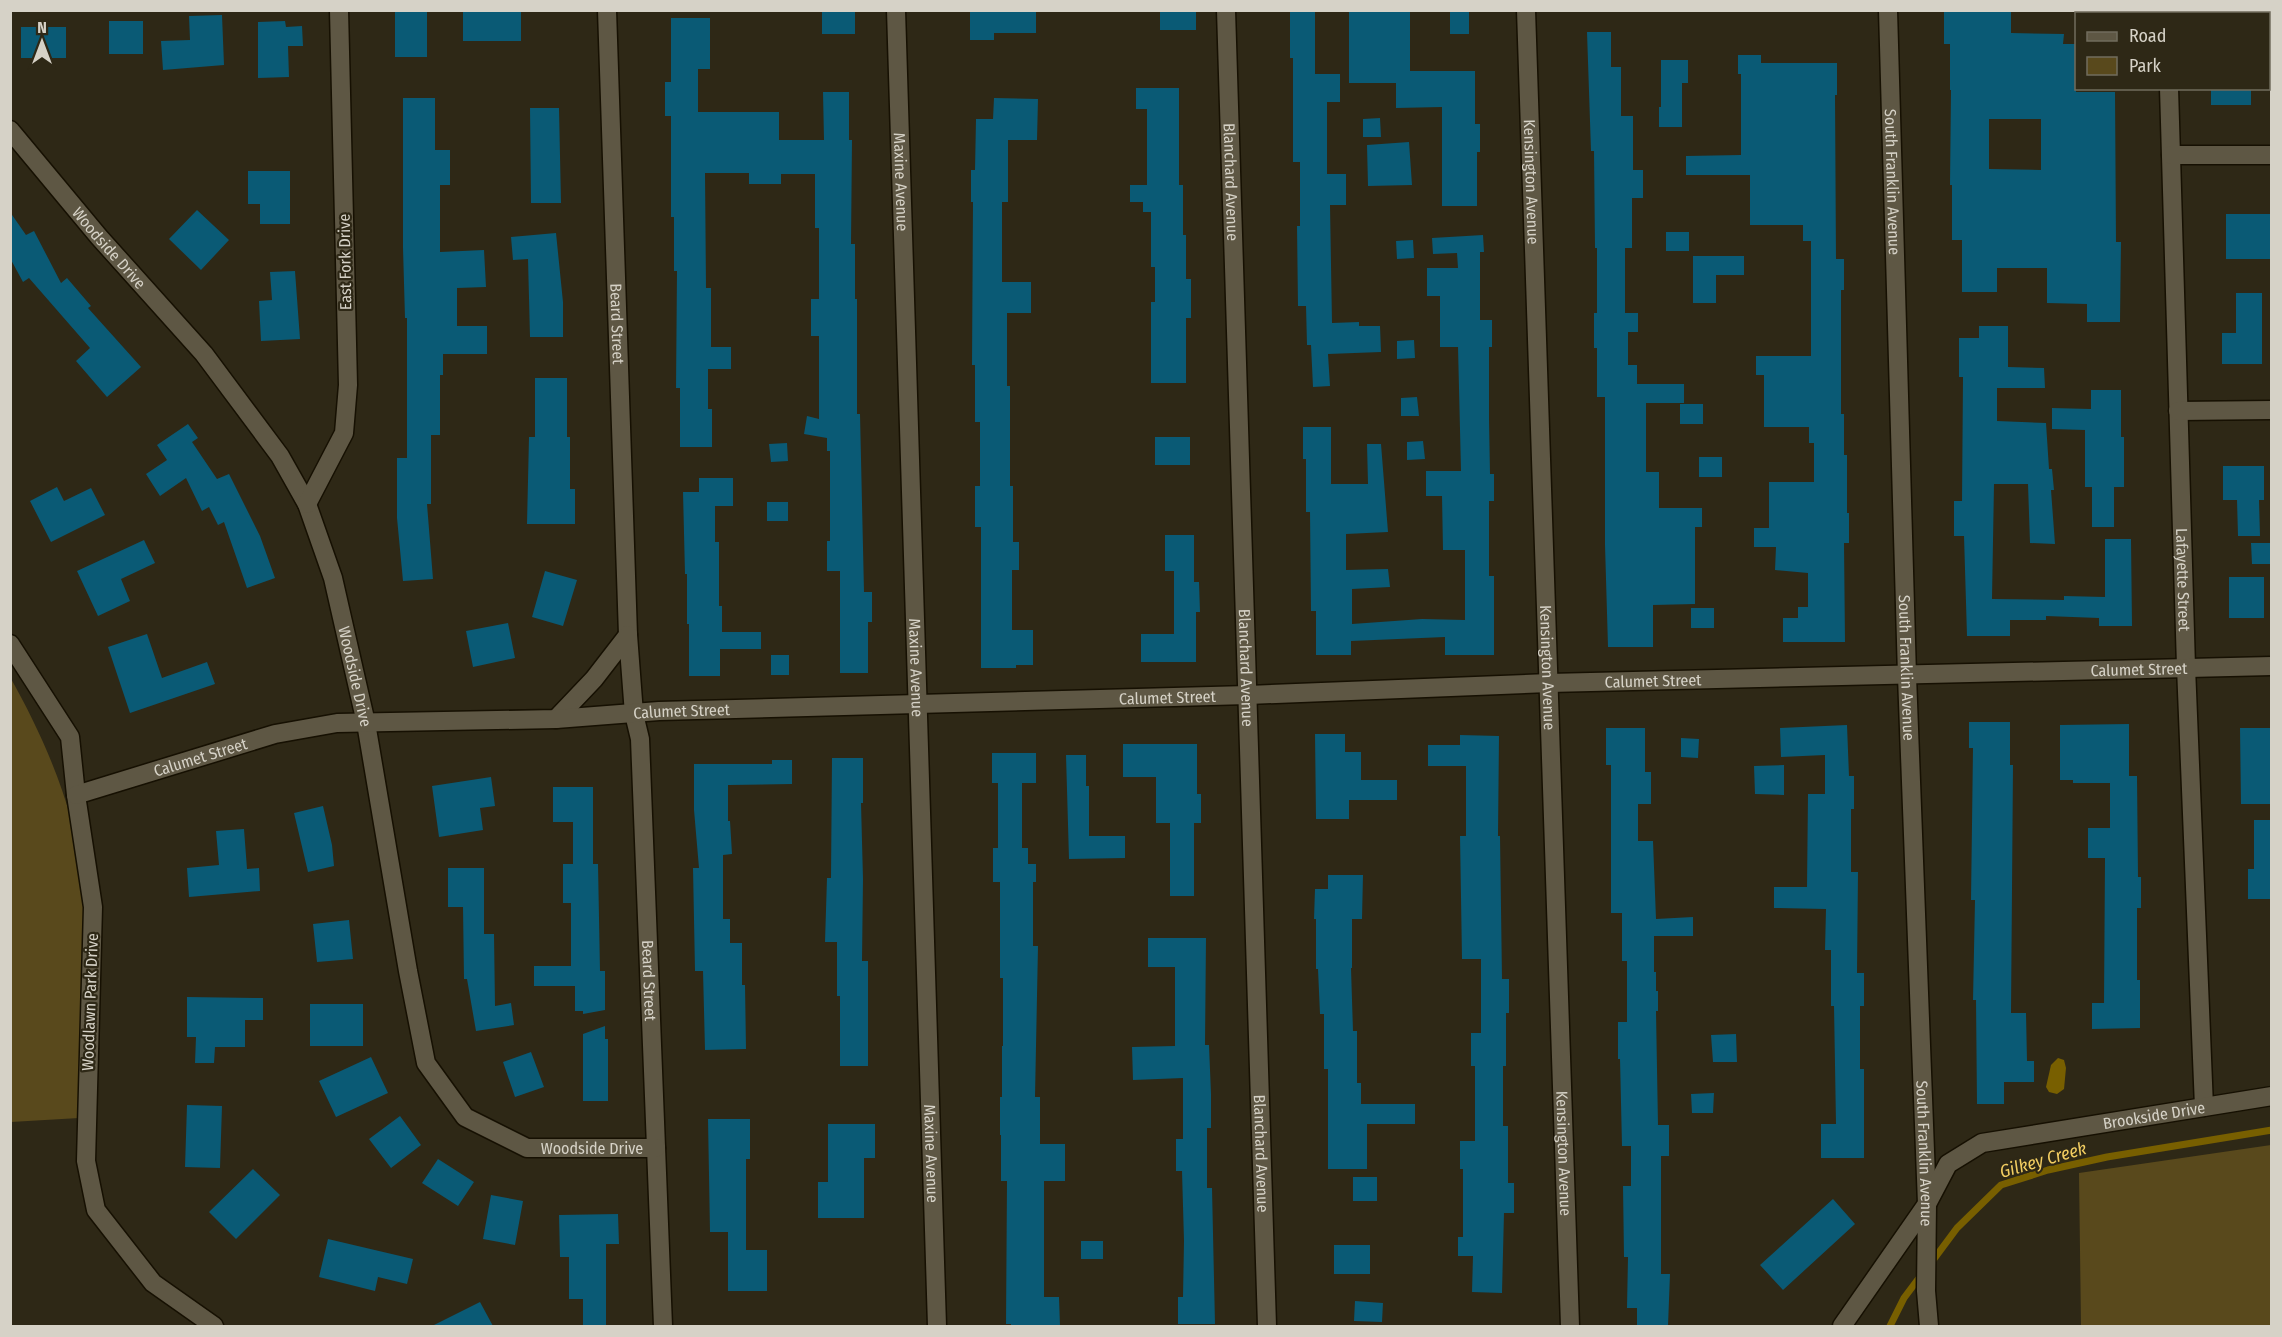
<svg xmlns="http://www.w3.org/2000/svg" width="2282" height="1337" viewBox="0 0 2282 1337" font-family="'Fira Sans Condensed',sans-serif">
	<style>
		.green { fill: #59491c }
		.water { fill: #785f00 }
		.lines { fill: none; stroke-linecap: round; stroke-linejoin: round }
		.stream { stroke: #785f00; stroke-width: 7 }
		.building { fill: #0a5a75; fill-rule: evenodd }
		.street-casing { stroke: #161002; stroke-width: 21 }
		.street { stroke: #5e5744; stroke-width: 18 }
		.labels { text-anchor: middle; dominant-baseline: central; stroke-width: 4.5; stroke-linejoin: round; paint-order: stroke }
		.street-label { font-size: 16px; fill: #d6d2c7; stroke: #2e2816 }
		.water-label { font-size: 18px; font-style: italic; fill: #f2cd61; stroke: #2e2816 }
	</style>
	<rect width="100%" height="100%" fill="#2e2816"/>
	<!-- green -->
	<path class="green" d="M10,677c34,60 65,132 73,201 9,79 0,161 -4,240l-68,4z
		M2271,1145v181h-190l-2,-153z"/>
	<!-- water -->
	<path class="water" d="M2058,1058l6,2 2,8 -2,21 -7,5 -8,-2 -3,-5 5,-22z"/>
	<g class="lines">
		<!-- stream -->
		<path class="stream" d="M1931,1263l26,-35 44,-43 47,-15 59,-13 165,-27
			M1890,1326l14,-28 18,-24"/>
	</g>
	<!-- building -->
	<path class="building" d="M463,10h58v31h-58z
		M822,10h33v24h-33z
		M970,10h66v23h-42v7h-24z
		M1160,10h36v20h-36z
		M1290,10h25v64h25v28h-13v72h19v31h-16l2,118 27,-1v4h21l1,26 -53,2 2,32 -17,1 -2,-42h-4l-1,-39h-8l-1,-80h3v-64h-7v-104h-3z
		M1349,10h61v61h65v53h5v28h-3v54h-35v-99l-46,1v-25h-47z
		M1450,10h19v24h-19z
		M1944,10h67v23l53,1 -1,10h13v48h39l1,150h5l-1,80h-33v-18l-40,-1v-35h-50v24h-35v-52h-10v-55h-2l1,-95h-1v-46h-6zM1989,119h52v51l-52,-1z
		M395,12h32v45h-32z
		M222,15l2,50 -61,5 -2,-29 29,-1 -1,-24z
		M671,18h39v51h-12v43h81v28h45l-1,-48h26v48h3l-1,104h4v55h2v115h3l4,178h8v30h-4v51h-28v-102h-13v-30h3v-90h-3v-13l-23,-4 3,-18 12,3v-83h-8v-37h8v-71h-4v-54h-34v10h-32v-11h-44l1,115h5v59h20v22h-23v40h4v38h-32v-59h-4l1,-117h-3v-54h-3v-101h-6v-34h6z
		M109,21h34v33h-34z
		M285,21l1,6 16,-1 1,20h-15l1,31 -31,1v-56z
		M21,27h45v31h-45z
		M1587,32h24v35h10v49h12v54h10v28h-11v50h-7v65h13v19h-10v33h9v19h47v19h-38v69h13v36h43v19h-7v77l-42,1v42h-45l-3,-102v-148h-8v-49h-3v-35h3v-65h-2l-1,-97h-3z
		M1738,55h23v8h76v32h-2l1,164h8v31h-3v124h3v41h3v58h2v30h-5l1,99h-62v-24h15v-11h10v-34l-33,-3 1,-23h-22v-19h15v-46h45v-39h-5v-16h-45v-52h-8v-19h55v-115h-8v-16h-53v-50h-64v-19l55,-1v-81h-3z
		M1661,60h27v23h-6v44h-23v-20h2z
		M1136,88h43v97h4v50h3v44h5v39h-5v65h-35v-81h4v-35h-4v-55h-8v-10h-13v-17h17v-76h-11z
		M2211,88h40v17h-40z
		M403,98h32v52h15v35h-10v67l44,-2 2,37 -29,1v38h30v28h-44v21h-3v60h-9v69h-4l6,75 -30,2 -6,-63v-60h10v-140h-2l-2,-70z
		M994,98l44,1 -1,41h-29v62h-6v80h29v31h-24v73h3v100h3v56h6v28h-7v60h21v35h-17v3h-35v-141h-6v-41h5v-64h-5v-57h-3l1,-163h-2v-32h4l1,-51h17z
		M530,108h29l2,95h-30z
		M1380,118l1,19h-18v-18z
		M1409,142l3,43 -44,1 -1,-41z
		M248,171h42v53h-30v-20h-12z
		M197,210l32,30 -28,30 -32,-31z
		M10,212l16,23 8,-4 27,52 6,-5 24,28 -3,2 53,59 -34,30 -31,-36 14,-13 -61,-70 -6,4 -13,-24z
		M2226,214h45v45h-45z
		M1666,232h23v19h-23z
		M556,233l7,69v35h-33l-2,-78 -15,1 -2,-23z
		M1483,235l1,17h-4v68h12v27h-3v72l1,55h4v27h-5v75h5v79h-49v-18l-94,4v14h-35v-44h-5l-1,-99h-4v-53h-3v-32h28v57h37l-1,-40h14l7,88 -42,2v36l42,-1 2,18 -38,2v35l70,-5 43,1v-70h-22l-1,-54h-16v-25h35l-3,-124h-18v-51h-13v-28h31l-1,-15 -24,1 -1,-16z
		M1413,240l1,18 -17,1 -1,-18z
		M1693,256h51v19h-28v28h-23z
		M295,271l5,68 -39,2 -2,-40 13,-1 -2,-28z
		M2236,293h26v71h-40v-31h14z
		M1979,326h29v41l36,1 1,20h-48v33l49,2 3,46h3l2,21h-3l4,54 -25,-1 -2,-59h-34l-2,115 72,1v-4l41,1v-58h26l1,87h-33v-8l-53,-2v4h-36v16h-43l-3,-100h-10v-35h8l1,-124h-4v-39h20z
		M1414,340l1,18 -18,1v-18z
		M535,378h32v59h3v52h5v35h-48l2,-87h6z
		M2091,390h30v47h3v50h-10v40h-22v-40h-7v-57l-33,-1v-21l39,1z
		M1417,397l2,19h-18v-18z
		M1680,404h23v20h-23z
		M188,424l10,14 -6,4 25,37 12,-5 31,62 15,42 -28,10 -23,-66 -6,3 -9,-18 -7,4 -16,-33 -26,18 -14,-22 21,-14 -10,-15z
		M1155,437h35v28h-35z
		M1423,441l2,18 -18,1v-18z
		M787,443l1,18 -17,1 -2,-18z
		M1699,457h23v20h-23z
		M2223,466h41v34h-5l1,36h-22l-1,-36h-14z
		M699,478h34v28h-18v36h4v64h3v26h39v17h-41v27h-31v-52h-2v-50h-2l-2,-82h16z
		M57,487l7,14 27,-13 14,27 -54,27 -21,-41z
		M767,502h21v19h-21z
		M1165,535h29v47h5l1,30h-4v50h-55v-28h33v-63h-9z
		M144,540l11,23 -34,16 9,22 -32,15 -21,-45z
		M2251,543h20v21h-19z
		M545,571l32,9 -14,46 -31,-9z
		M2229,577h35v41h-35z
		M1691,608h23v20h-23z
		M508,623l7,35 -42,9 -7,-36z
		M147,634l15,44 45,-16 8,22 -85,29 -22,-66z
		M771,655h18v20h-18z
		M1969,722h41v43h3l-2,248h15l1,48h7v21h-30v22h-27l-1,-104h-3l2,-100h-4l2,-152h-4z
		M2129,724v52h8l1,101h3v31h-4v72h3v48l-48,1v-26h12l1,-145h-17v-30h22v-45h-37v-3h-13v-55z
		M1847,725l2,51h5v33h-3v63h7l-1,101h7v33h-4v63h4v89h-43v-34h15l-2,-118h-3v-56h-6l1,-41 -52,-1v-21h33l1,-93h17v-39l-44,2 -1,-29z
		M1606,728h39v44h6v32h-13v37h15l3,78 37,-2v19h-39v36h2v19h2v20h-2l2,114h11v31h-8v118h9l-2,52h-31v-18h-10l1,-51h-4l-1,-71h8v-40h-9l-2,-87h-2v-37h9v-61h-5v-48h-11v-148h-5z
		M2240,728h31l-1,76h-29z
		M1315,734h30v18h16v28h36v20h-48v19h-33z
		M1460,735l39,1 -1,100h2l2,143h7v34h-3v53h-3v60h5v57h6v30h-10l-2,80 -30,-1 1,-36h-15v-19h5v-68h-3v-28h15v-75h-4v-33h10v-74h-19l-2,-123h6v-70h-38v-21h32z
		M1681,738l18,1 -1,19 -17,-1z
		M1123,744h74v50h4v29h-7v73h-24v-73h-14v-46h-33z
		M992,753h44v30h-14v65h6v16h8v18h-3v64h5l-3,151h5v47h25v37h-21v116h15l1,29h-49v-2h-5l1,-143h-6v-46h-1v-38h2v-51h1v-68h-3v-96h-7v-34h5v-65h-6z
		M1066,755h20v31h3v50h36v22l-56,1z
		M832,758h31v45h-2l2,76 -1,82h6v105h-28v-70h-3v-54h-12l2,-64h4z
		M772,760h20v24l-64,1v36h2l2,33 -9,1v64h7v24h12v42h3l1,64 -41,1 -2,-79h-8l-2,-103h6l-5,-58v-46h78z
		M1784,765v30l-29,-1 -1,-28z
		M491,777l4,29 -15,2 3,22 -44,7 -7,-51z
		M553,787h40v77h5l2,107h5v39l-22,4v-3h-8v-25h-41v-20h37v-63h-8v-39h10v-42h-20z
		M323,806l9,39 2,21 -26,6 -14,-59z
		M2254,820h17v79h-23v-30h6z
		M244,829l3,40 12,-1 1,23 -71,6 -2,-29 32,-3 -3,-34z
		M448,868h36v66h10l1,72 16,-3 3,22 -38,6 -9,-52h-3l-1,-72h-15z
		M1328,875h35l-1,44h-10v49h-1l2,63h4v52h4v21h54v20h-48v45h-39v-100h-4v-55h-4l-2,-45h-2v-50h-2l1,-30h13z
		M349,920l4,39 -36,3 -4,-38z
		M1148,938h58l-1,107h4l2,49v34h-4v60h5l3,136h-37v-27h5l1,-56 -2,-70h-6v-32h7v-61l-50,2 -1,-33 43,-1v-79h-27z
		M187,997l76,1v22h-18v27h-30l-1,16h-19l1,-26h-9z
		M310,1004h53v42h-53z
		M605,1026v13h3v62h-25v-67z
		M1736,1034l1,28h-24l-2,-27z
		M531,1052l13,35 -29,10 -12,-35z
		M371,1057l17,36 -52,24 -17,-36z
		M1714,1093l-1,20h-21l-1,-19z
		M187,1105l35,1 -2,62 -35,-1z
		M400,1116l21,29 -30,23 -22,-29z
		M708,1119h42v40h-4v91h21v41h-39v-59h-18z
		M828,1124h47v34h-11v60h-46v-36h10z
		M438,1159l36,23 -16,24 -36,-23z
		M253,1169l27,26 -44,44 -27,-27z
		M1353,1177h24v24h-24z
		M491,1195l32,6 -8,44 -32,-6z
		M1833,1199l22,25 -72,66 -23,-25z
		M618,1214l1,30h-13v82h-23v-27h-14v-42h-9l-1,-42z
		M328,1239l85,20 -6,25 -29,-7 -3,14 -56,-14z
		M1081,1241h22v18h-22z
		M1334,1245h36v29h-36z
		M1355,1301l28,2 -1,19 -28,-1z
		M480,1302l13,24h-61z"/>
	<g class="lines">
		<!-- street casing -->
		<g class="street-casing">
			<g id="street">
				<path id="s1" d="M607,10l21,625 6,79 6,25 23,587"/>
				<path id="s2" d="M896,10l41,1316"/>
				<path id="s3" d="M1226,10l41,1316"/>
				<path id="s4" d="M1526,10l44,1316"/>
				<path id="s5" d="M1888,10l19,666 20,528 -1,87 3,35"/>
				<path d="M2167,10v4"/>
				<path id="s6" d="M2169,88l17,579 18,440"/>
				<path id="s7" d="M10,130l89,107 105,117 76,102 27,48 26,74 33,145 42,248 18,92 39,54 62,31h129"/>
				<path d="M2171,155h101"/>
				<path d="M2178,411l94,-1"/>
				<path d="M307,504l37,-71 4,-48 -9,-375"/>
				<path d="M10,644l60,93 6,58 17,112 -7,254 10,49 57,73 61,43"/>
				<path d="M556,719l38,-40 34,-44"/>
				<path id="s8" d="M76,795l199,-61 62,-11 219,-4 103,-8 589,-16 301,-12 723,-17"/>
				<path id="s9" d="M1842,1326l85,-122 21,-40 34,-21 290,-47"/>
			</g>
		</g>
		<!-- street -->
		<use href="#street" class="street"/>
	</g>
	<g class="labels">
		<!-- street labels -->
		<g class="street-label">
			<text stroke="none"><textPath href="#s2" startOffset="172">Maxine Avenue</textPath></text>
			<text stroke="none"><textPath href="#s3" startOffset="172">Blanchard Avenue</textPath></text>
			<text stroke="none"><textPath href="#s4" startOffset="172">Kensington Avenue</textPath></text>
			<text stroke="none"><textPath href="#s5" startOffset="172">South Franklin Avenue</textPath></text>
			<text stroke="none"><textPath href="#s7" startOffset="154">Woodside Drive</textPath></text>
			<text transform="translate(345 262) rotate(-91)">East Fork Drive</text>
			<text stroke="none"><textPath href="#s1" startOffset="314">Beard Street</textPath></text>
			<text stroke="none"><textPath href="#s6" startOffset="492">Lafayette Street</textPath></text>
			<text stroke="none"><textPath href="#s3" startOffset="658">Blanchard Avenue</textPath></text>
			<text stroke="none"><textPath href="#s4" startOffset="658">Kensington Avenue</textPath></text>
			<text stroke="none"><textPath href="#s2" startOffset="658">Maxine Avenue</textPath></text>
			<text stroke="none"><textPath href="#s5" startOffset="658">South Franklin Avenue</textPath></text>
			<text stroke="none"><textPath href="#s8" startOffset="2074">Calumet Street</textPath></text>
			<text stroke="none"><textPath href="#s7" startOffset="658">Woodside Drive</textPath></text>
			<text stroke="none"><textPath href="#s8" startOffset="1588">Calumet Street</textPath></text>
			<text stroke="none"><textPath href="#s8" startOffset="1102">Calumet Street</textPath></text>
			<text stroke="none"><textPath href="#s8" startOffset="616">Calumet Street</textPath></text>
			<text stroke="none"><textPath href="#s8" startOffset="130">Calumet Street</textPath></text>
			<text stroke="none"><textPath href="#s1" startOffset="972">Beard Street</textPath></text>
			<text transform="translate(90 1002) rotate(-88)">Woodlawn Park Drive</text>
			<text stroke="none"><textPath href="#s9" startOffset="408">Brookside Drive</textPath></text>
			<text stroke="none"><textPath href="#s7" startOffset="1252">Woodside Drive</textPath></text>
			<text stroke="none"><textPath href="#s2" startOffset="1144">Maxine Avenue</textPath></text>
			<text stroke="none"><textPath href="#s3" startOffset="1144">Blanchard Avenue</textPath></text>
			<text stroke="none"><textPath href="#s4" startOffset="1144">Kensington Avenue</textPath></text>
			<text stroke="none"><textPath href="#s5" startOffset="1144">South Franklin Avenue</textPath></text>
		</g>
		<!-- water labels -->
		<g class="water-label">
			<text transform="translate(2043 1160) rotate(-16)">Gilkey Creek</text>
		</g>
	</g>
	<!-- border -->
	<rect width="2282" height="1337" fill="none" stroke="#d6d2c7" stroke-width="24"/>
	<!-- legend -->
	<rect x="2075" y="12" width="195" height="78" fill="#2e2816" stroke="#716c5d" stroke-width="1.5"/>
	<rect x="2087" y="32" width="30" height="9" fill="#5e5744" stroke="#716c5d" stroke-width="1.5"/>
	<text x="2129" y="42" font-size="18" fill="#d6d2c7">Road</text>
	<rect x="2087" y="57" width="30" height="18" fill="#59491c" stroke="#716c5d" stroke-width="1.5"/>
	<text x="2129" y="72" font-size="18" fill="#d6d2c7">Park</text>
	<!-- north arrow -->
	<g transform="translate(42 42)" stroke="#2e2816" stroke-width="4.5" paint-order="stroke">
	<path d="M0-4.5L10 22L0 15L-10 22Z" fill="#d6d2c7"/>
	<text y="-9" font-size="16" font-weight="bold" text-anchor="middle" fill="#d6d2c7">N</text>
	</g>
</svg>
